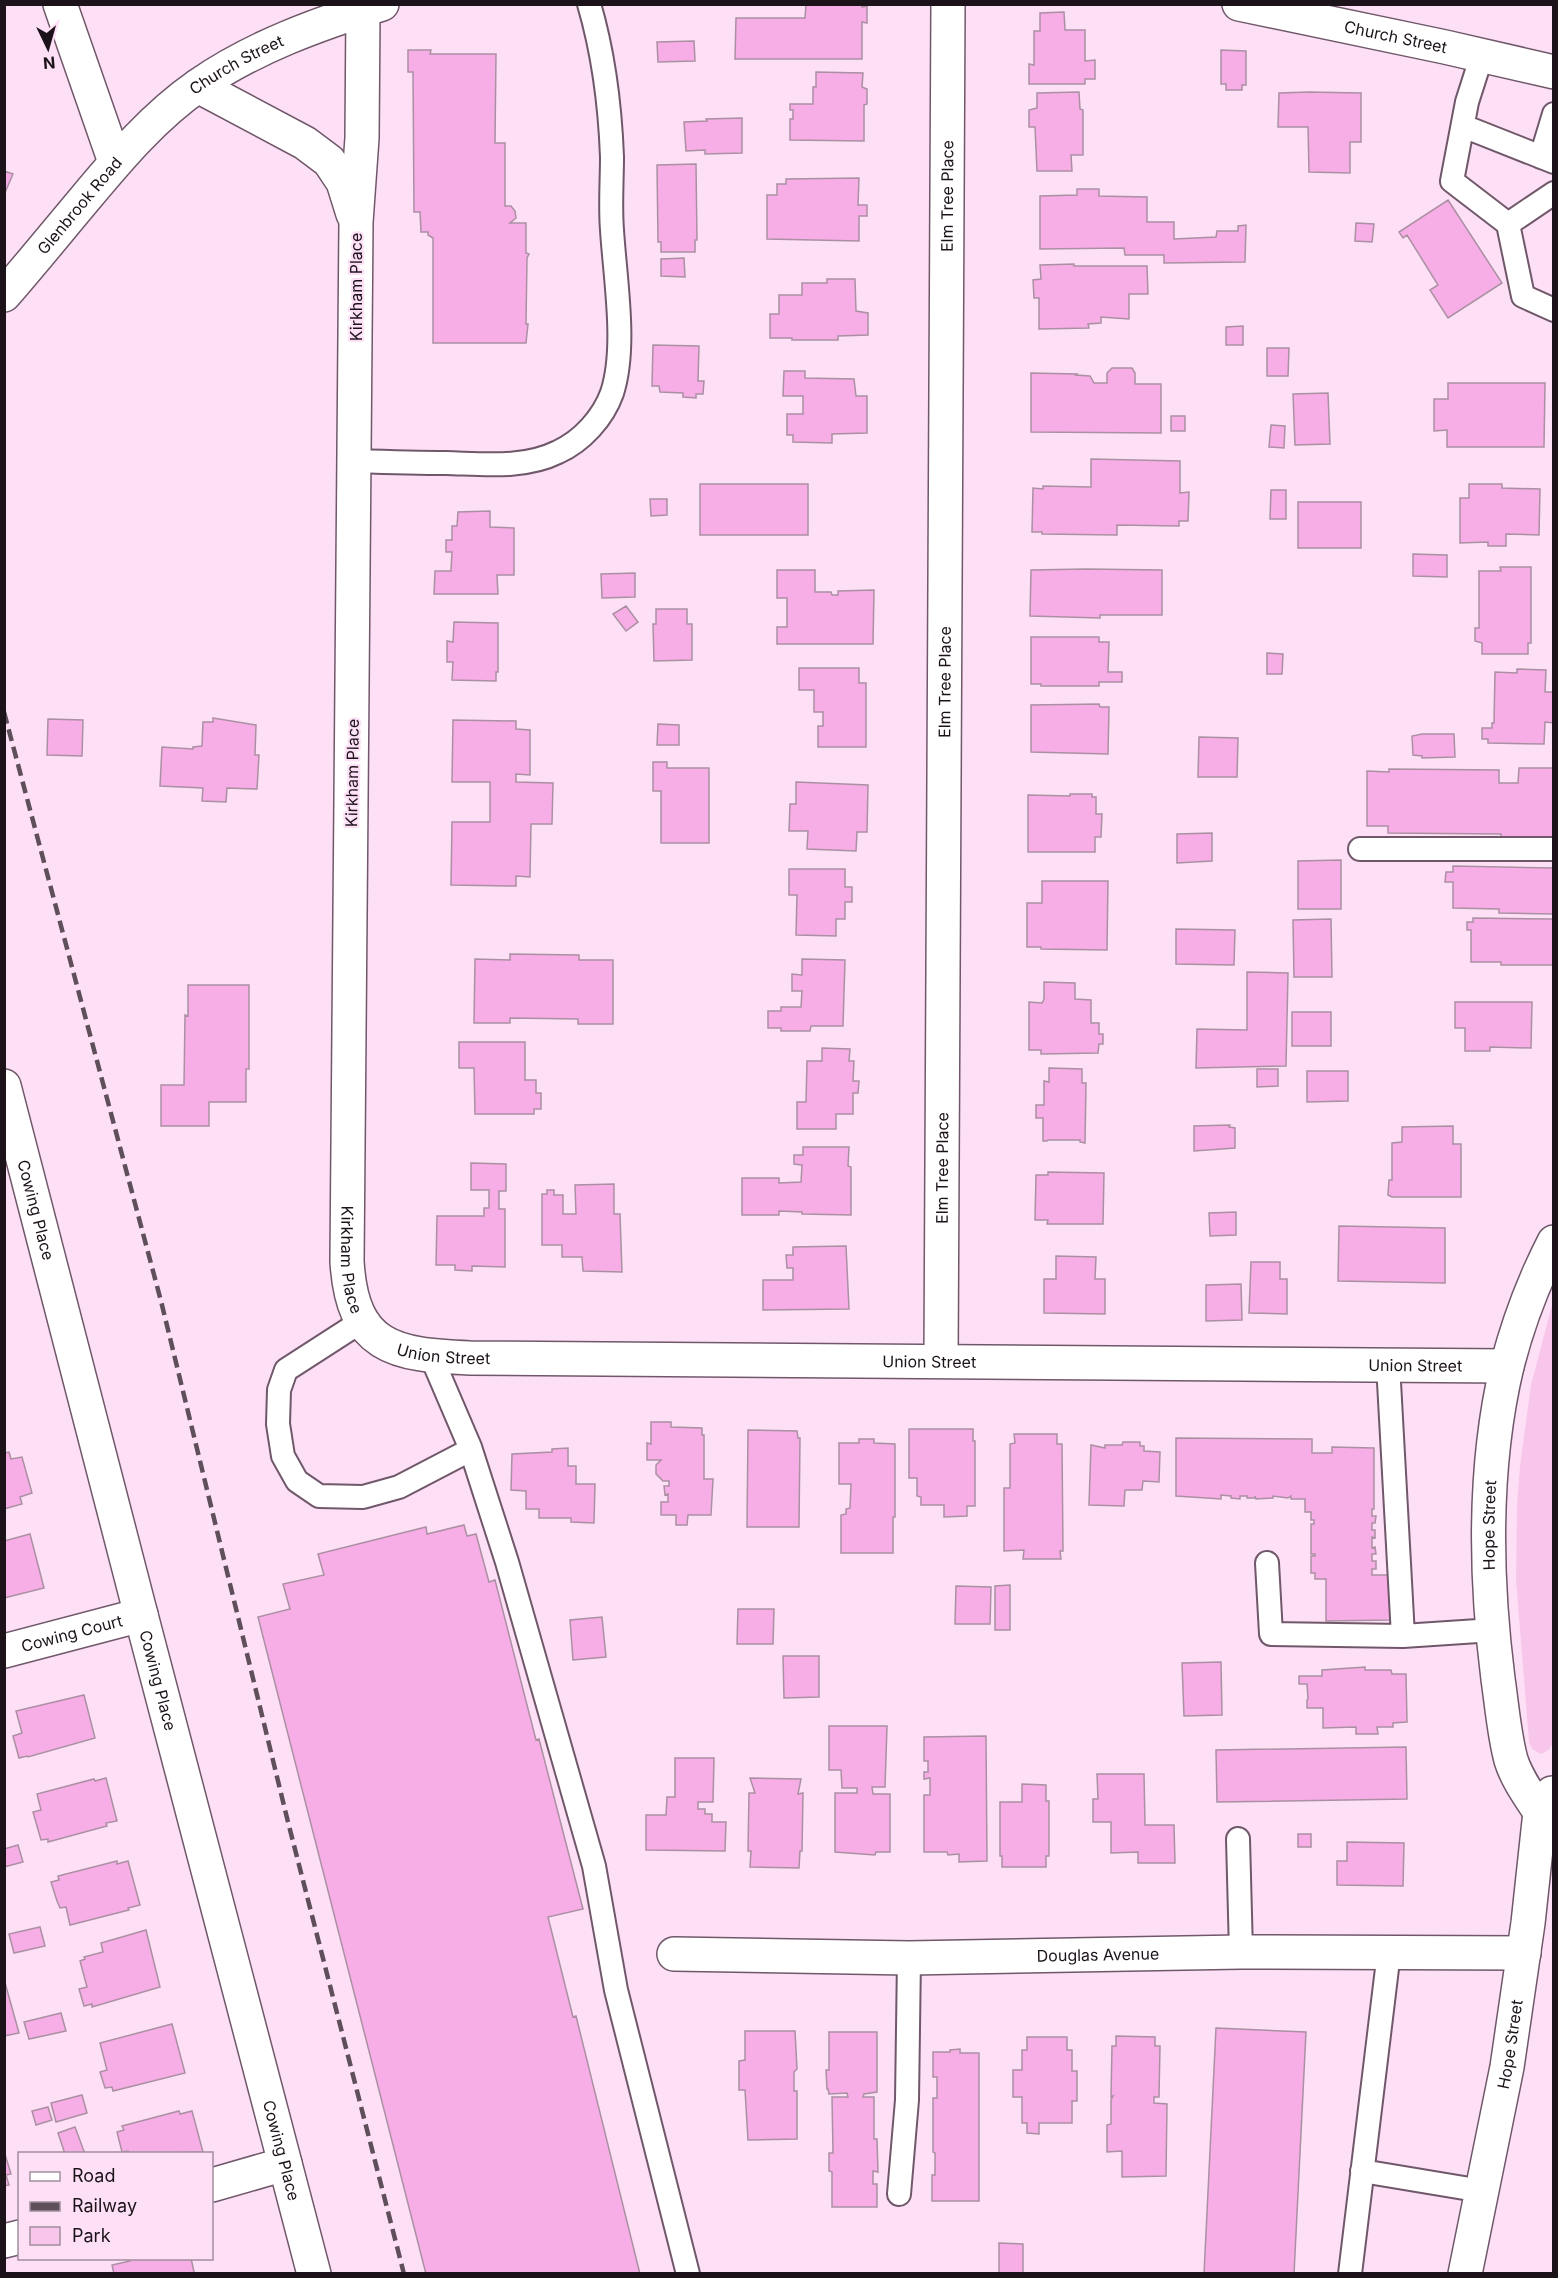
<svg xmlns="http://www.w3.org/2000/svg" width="1558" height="2278" viewBox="0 0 1558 2278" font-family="Inter,sans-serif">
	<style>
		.green { fill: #f9c6eb }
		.building { fill: #f7ade5; stroke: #ab90a3; stroke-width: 1.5 }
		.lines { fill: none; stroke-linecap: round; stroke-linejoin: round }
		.service-casing { stroke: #70586a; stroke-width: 26 }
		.minor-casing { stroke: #70586a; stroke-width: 36 }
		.tertiary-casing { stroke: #70586a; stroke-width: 36 }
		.secondary-casing { stroke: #70586a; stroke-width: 36 }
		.service { stroke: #fff; stroke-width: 22 }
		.minor { stroke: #fff; stroke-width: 33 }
		.tertiary { stroke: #fff; stroke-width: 33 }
		.secondary { stroke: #fff; stroke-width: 33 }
		.rail { stroke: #5e4f5a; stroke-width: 4.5; stroke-dasharray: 12 6; stroke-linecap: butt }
		.labels { text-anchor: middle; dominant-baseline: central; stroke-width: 4.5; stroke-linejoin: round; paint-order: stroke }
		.street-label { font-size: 16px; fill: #1c131a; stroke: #fde0f5 }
	</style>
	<rect width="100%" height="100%" fill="#fde0f5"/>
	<!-- green -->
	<path class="green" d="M1553,1301l1,439 -4,9 -9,5 -9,-5 -3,-7 -13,-162 1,-75 3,-39 11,-81z"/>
	<!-- building -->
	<path class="building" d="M806,4h56v3l5,-1v17l-5,-1v37h-127l1,-41h69z
		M1064,12l1,18h20v31l10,-1v19h-10v5h-56v-20l5,1v-34h6v-18z
		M694,41l1,20 -37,1 -1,-20z
		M408,50h23l-1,4h66l-1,89h10v63h6l4,5 1,7 -6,5h16v30l3,1 -2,4 -1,66h2l-2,19h-93v-105l-5,-3v-3h-7l-1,-20h-6l-1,-140h-5z
		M1221,50l25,1v34h-4v5h-16v-6h-5z
		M816,72l47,1 -1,14 5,2v15l-3,1v36l-74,-1v-21h3v-9h-3v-6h23v-17h3z
		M1079,92l1,17 3,1v45h-12l1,16h-35l-2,-44h-6v-17l8,-2v-15z
		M1309,92l52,1v49h-11v31l-41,-1 -1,-45h-30l1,-34z
		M742,118v35l-37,1v-4l-19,1 -2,-29 23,-1 -1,-2z
		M696,164l1,76h-2v12h-34v-10h-3l-1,-77z
		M4,171l9,3 -9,21z
		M859,178l-1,27h9v11h-8v25l-92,-2v-44h10v-11h9v-5z
		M1077,189h22v7l48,1v25h27v17l42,-2 1,-6h21v-5l8,-1 -1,37 -81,1v-8h-39l-1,-7 -84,1v-53l37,-1z
		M1448,200l54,83 -54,35 -18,-28 8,-5 -31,-50 -4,3 -4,-6z
		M1356,223l18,1 -2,18 -17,-1z
		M684,258l1,19 -24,-1v-17z
		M1074,264v2h73l1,28h-19v25l-28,-2v6l-13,1 1,4 -50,1v-31h-5l-1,-18 8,-1 -1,-14z
		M827,279h28l1,32 12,2v22l-30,1v4h-46v-2h-22v-24h9v-19h23v-12h25z
		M1243,326v19h-17v-18z
		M653,345l46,1 -1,35h6l-1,13h-7v4l-13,-1v-4l-23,-1 -1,-6h-7z
		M1267,348h22l-1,28h-21z
		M1112,368h20l3,5v11h26v49l-130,-1v-59l46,1 -1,1 14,1 4,7h13v-10z
		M784,371h21v7l49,1 2,17h11v37l-35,1v9l-39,-1v-7h-6v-21h16v-18h-20z
		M1448,383h97l-1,64h-97v-17l-13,1v-32h14z
		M1328,393l2,51 -35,1 -2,-51z
		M1171,416h14v15h-14z
		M1271,425l14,1 -1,22 -15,-1z
		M1091,459l89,2v32l9,-1 -1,29h-9v5l-62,-1v10l-75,-1v-2h-10l1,-44 10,1v-3l48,1z
		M700,484h108v51h-108z
		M1469,484h33v4l38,1 -1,46 -33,-1v12h-18v-4l-28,1v-45h9z
		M1271,490h15v29h-16z
		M650,499h17v16l-16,1z
		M1298,502h63v46h-63z
		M490,511v16l24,1v47h-17l1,19h-64l1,-23h16l1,-19h-6v-12h6v-14h5l1,-14z
		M1413,554l34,1v22l-34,-1z
		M1500,567h31v76h-3v11h-46v-11l-7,-2v-13h4v-57h22z
		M1086,569l76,1v45h-62v3l-70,-2 1,-46z
		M777,570h38v22h16l1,3h6v-4l36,-1 -1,54h-96v-17h10v-29h-10z
		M635,573v24l-33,1 -1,-24z
		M626,606l12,16 -12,9 -13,-17z
		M656,609h31v15h5v36l-38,1 -1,-37h3z
		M454,622l44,1v49h-2v9l-44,-1 1,-18h-6v-21l6,1z
		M1031,637h68v5h10l-1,30h14v10h-23v4h-58v-2h-10z
		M1267,653l16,1 -1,20h-15z
		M799,668h60v15h7v64h-48v-21h5v-14h-9v-22h-15z
		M1517,669l29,1 -1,22h9v31l-9,-1 -1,22 -56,-1v-4h-6v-11h10v-5h2l1,-51 22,1z
		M1099,704l1,3h9l-1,47 -77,-2v-47z
		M213,718l43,7 -1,30h4l-2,34 -30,-1 -1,14 -24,-1 1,-13 -43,-2 2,-39 31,2v-2l9,-1 1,-24h10z
		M48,719l35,1 -1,36 -35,-1z
		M453,720l63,1v8l14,1v45l-14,-1v8l37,1 -1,41h-21l-1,53 -14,-1v10l-65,-1 1,-63h38v-40h-38z
		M658,724l21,1v20h-22z
		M1422,734h32l1,23 -33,1v-2l-9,-1 -1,-19z
		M1199,737l39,1 -1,39h-39z
		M653,762h14v6h42v75h-48v-52h-8z
		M1519,768h35v71l-53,-1v-4l-113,-1v-7h-21v-55l22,1v-3l110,1v13h19z
		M796,782l72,3 -1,47h-10l-1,19 -49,-2 1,-18h-19l1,-27h6z
		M1070,794h22v3h4v17h6l-1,23h-6v15h-67v-57l42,1z
		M1212,833v28l-35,2v-29z
		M1341,860v49h-43v-48z
		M1453,866l101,2v46l-55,-1v-4l-46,-1v-26h-8l1,-10h7z
		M789,869h56v18h7v15h-7v17h-9v17l-40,-1 1,-40h-8z
		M1042,881h66l-1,69 -66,-1v-2h-14v-44h15z
		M1473,918l81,1v46h-53v-3h-30v-32h-4v-8h6z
		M1331,919l1,58h-38l-1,-57z
		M1176,929l59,1 -1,35 -58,-1z
		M510,954l69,1v5h34v64h-35v-5l-68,-1v5h-36l1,-64 35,1z
		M802,959l43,1 -2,66h-32l-1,5h-29v-3h-13v-17h13v-4h20l1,-16h-10v-17l10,1z
		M1247,972l41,1 -2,93 -90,2 1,-39 50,1z
		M1044,982l31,1v16l16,1v23h8v11h4v10h-4l-1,9 -57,1v-4h-12v-48l13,1 2,-4z
		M188,985h61v84h-3v33h-37v24h-48v-41h23l1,-70 3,1z
		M1455,1002h77l-1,46 -41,-1v4h-25v-23h-10z
		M1292,1012h39v34h-39z
		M459,1042h66v38h11v13h5v16h-7v5h-59l-1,-46h-15z
		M822,1048l28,1 -1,12h5l-1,20h6l-1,12h-5v21h-17v15h-39v-27h9l1,-41h15z
		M1049,1068l33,1v14h4l-1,60 -5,-1v-2h-32l-1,1h-4v-23h-7v-13h8v-24l5,1z
		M1257,1069h21v17l-21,1z
		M1307,1071h41v30l-41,1z
		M1230,1125l-1,2 6,1v20l-41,3v-25z
		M1453,1126v18h8v53h-69l-4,-2 1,-15h3v-37l10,-1v-15z
		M803,1147h46l-1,19 3,1v48l-49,-1v-2l-23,-1v4h-37v-37h37v5l22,-1 1,-17 -8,-1v-9h9z
		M471,1163l35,1v27h-7v18h6v58l-33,-1v5l-17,-1v-5h-19l1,-49h47v-8h5v-18h-18z
		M1048,1172l56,1 -1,51h-56l1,-4h-13l1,-45h12z
		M614,1184v30h6l2,58 -39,-1 -1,-14h-20v-12h-20v-51h5v-4h7v5h9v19h13l-1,-29z
		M1236,1212v23l-26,1 -1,-23z
		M1339,1226l106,2v55l-107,-2z
		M846,1246l3,63 -86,1v-30h30v-12h-6l-1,-13h7v-8z
		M1056,1256l40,1 -1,22h10v35l-61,-1v-34h12z
		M1251,1262h29v17h7v35l-38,-1z
		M1241,1284l1,36 -36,1v-36z
		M651,1422h20v5l31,1v7h2v44h9l-2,36h-23l-1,10h-11v-10h-15v-13h7v-8l-3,1 -1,-9h5v-5h-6l-7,-7v-9l5,-5h-14v-17l4,1z
		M909,1429h64v12h2v65h-8v10l-23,1v-12h-23v-8l-4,-1v-18h-8z
		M748,1430l49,1 1,7h2l-1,89h-52z
		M1014,1434h43v10h5l1,107h-3l1,8h-38l1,-9 -20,1v-63h6v-44l5,-1z
		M1176,1438l136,1v14h20v-6l42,1v61h-2v7h4l-1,7h-3v7h3v8l-3,-1v11l3,-1 1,7h-4v7h4v8h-4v6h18v45l-64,1v-42h-11v-6h-4v-17h4v-2h-4v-30h3v-4h-3v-8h-6v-13h-14v-3l-3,2 -15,-2v2l-17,1 -1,-3v2h-8v-2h-7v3l-9,-1v-2l-10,-1v4l-45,-3z
		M859,1439h15v4l21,1v73h-2v36h-52v-38l5,-1v-5l4,-1 1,-24h-12v-41h20z
		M1123,1442h17v4h4v5l16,1 -1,30 -16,-1 -1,9h-17l-1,16 -35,-1 2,-60 14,3v-3h17z
		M568,1448v18h8v18h19l-1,39 -23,-1v-4h-32v-9h-13v-18l-15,-1 1,-36 40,-2v-3z
		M9,1452l2,7 11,-2 10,36 -12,4 2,7 -18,5v-56z
		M464,1525l3,11 9,-2 13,48 6,-2 41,160 3,-1 44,170 -35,8 25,100 3,-1 64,258h-214l-168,-657 32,-8 -7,-25 41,-9 -6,-21 108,-27 1,7z
		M30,1534l14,54 -40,10v-57z
		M1010,1585v45h-15v-44z
		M956,1586l35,1 -1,37h-35z
		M738,1609h36l-1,35h-36z
		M602,1617l4,40 -33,3 -3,-40z
		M783,1656h36v41l-35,1z
		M1221,1662l1,53 -38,1 -2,-53z
		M1365,1667v3h26l1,4h14l1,48 -14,1v4h-16l1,7h-22v-7l-33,1v-20h-16v-8l1,-1 -1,-15h-8v-8h23v-6z
		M84,1695l11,43 -67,19 -1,-1 -8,2 -6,-22 9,-3 -6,-22z
		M829,1726h58l-2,61h-13l1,7h17v58h-14l-1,3 -40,-3v-59h22v-5h-15l-1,-18h-12z
		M986,1736l1,125 -28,1v-8l-11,1 -1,-3h-23v-57h6v-17l-6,1v-7h4v-11h-4v-24z
		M1406,1747l1,52 -190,3 -1,-52z
		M675,1758h39l-1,44h-15v7h7v5h7v8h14l-1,29 -79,-1v-35h20l1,-18h8z
		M1097,1774h47l1,51h29l1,38h-37v-11l-27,1v-31h-18v-23h5z
		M106,1778l11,43 -11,2 1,3 -59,16v-3l-7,1 -8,-28 8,-2 -4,-16 57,-15 1,2z
		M750,1778l51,1 -3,15 5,-1 -1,58h-2l-1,17 -49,-1 1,-16h-3l1,-58h6z
		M1022,1784l24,1v16h3v55h-3v11h-44v-11h-2v-54h22z
		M1298,1834h13v13h-13z
		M1347,1842l57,1 -1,43 -66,-1v-24h10z
		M18,1845l5,17 -19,5v-18z
		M117,1861v3l11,-3 12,44 -12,3 1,2 -59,15 -4,-18 -6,1 -3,-7 -6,-19 8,-2 -1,-4z
		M40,1927l5,19 -31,7 -5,-19z
		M146,1930l14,57 -68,20v-3l-8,2 -5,-17 8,-2 -7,-26 5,-2 -1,-2 19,-5 -2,-9z
		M4,1979l15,54 -15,3z
		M61,2013l5,18 -37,8 -5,-17z
		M172,2024l13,49 -72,18 -1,-4 -7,1 -5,-16 7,-2 -7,-27z
		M1216,2028l90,4 -12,242h-90z
		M745,2031h50l2,38 -3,3v19h3v48l-49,1 -3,-50h-6v-29l6,-1z
		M829,2032h48v60l-13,2 -1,3h11v42h3l1,33 -5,-1v13h4v23h-45v-35l-3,-1v-18h4l-1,-56h16l-1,-4 -18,1 -1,-5h-1l-1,-19h3z
		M1116,2036l39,1v9h5l-1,51h-5v6l13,1 -1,72 -44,1v-26l-15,1v-27l4,-1v-24l2,-4 -2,1 1,-51h4z
		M1027,2037h40v13h5v21h5v30h-5v22h-33v11l-12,-1v-10h-5v-26h-9v-27h9v-20h5z
		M960,2049v4h19v148h-47v-26h3v-22l-2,-1v-54h4v-21h-4v-25h17v-2z
		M82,2095l5,18 -31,9 -5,-19z
		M48,2107l4,13 -16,5 -4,-14z
		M179,2111l1,3 12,-3 11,41 -74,2 -1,-3 -6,1 -5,-20 7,-2 -2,-4z
		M75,2127l10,27h-20l-7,-21z
		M4,2151l7,23 -5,1 3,10 -5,1z
		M999,2243l24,1v30h-24z
		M129,2258h62l3,14 3,2h-83l-2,-9 18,-4z"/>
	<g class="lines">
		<!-- service casing -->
		<g class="service-casing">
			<path id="service" d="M1482,55l-15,47 -15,79 56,43 15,72 31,14
				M1463,126l91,36
				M1541,157l13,-43
				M1508,224l46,-31
				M355,461c30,1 61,2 91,2 37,1 78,6 112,-11 24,-11 45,-34 54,-59 15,-46 3,-114 0,-163 -2,-25 0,-49 0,-73 -2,-53 -8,-102 -23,-153
				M1360,849h194
				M362,1321l-76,49 -7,20 -1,34 5,32 14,25 22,15 44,1 36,-10 71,-37
				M431,1356l39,91 37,115 87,304 22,124 72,284
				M1388,1364l15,272
				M1267,1563l4,71 132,2 90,-6
				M1238,1839l3,113
				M1362,2171l120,20
				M899,2194l8,-94 2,-142
				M1350,2274l39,-322"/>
		</g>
		<!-- minor casing -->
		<g class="minor-casing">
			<g id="minor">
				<path id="s1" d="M363,10l-1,128 -6,84 -9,1039c5,87 47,94 123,97l1037,8"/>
				<path d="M198,86l107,57 24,18 14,21 10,32"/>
				<path id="s2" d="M4,1086l137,529 173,659"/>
				<path id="s3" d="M941,1360l7,-1356"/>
				<path id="s4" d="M4,1651l137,-36"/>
				<path id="s5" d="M674,1954l235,4 332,-6 283,1"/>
				<path d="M212,2185l73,-21"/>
				<path d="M4,2241l16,-4"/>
			</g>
		</g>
		<!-- tertiary casing -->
		<g class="tertiary-casing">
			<path id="tertiary" d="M60,4l55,158"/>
		</g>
		<!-- secondary casing -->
		<g class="secondary-casing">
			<g id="secondary">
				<path id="s6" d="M1239,4l206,43 109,25"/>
				<path id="s7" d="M4,295c27,-31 53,-63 79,-94 35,-42 71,-85 116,-116 55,-38 119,-61 183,-81"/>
				<path id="s8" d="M1540,1812c-11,-17 -23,-33 -29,-52 -7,-26 -9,-54 -13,-81 -13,-103 -15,-212 9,-313 11,-43 27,-85 47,-124"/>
				<path id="s9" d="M1465,2274l42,-207 21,-144 12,-111 12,-19"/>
			</g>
		</g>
		<!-- service -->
		<use href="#service" class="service"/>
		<!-- minor -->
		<use href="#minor" class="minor"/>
		<!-- tertiary -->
		<use href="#tertiary" class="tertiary"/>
		<!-- secondary -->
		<use href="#secondary" class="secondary"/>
		<!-- rail -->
		<path class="rail" d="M4,712l157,589 127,521 116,452"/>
	</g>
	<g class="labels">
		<!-- street labels -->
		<g class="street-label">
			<text stroke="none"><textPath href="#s6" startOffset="160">Church Street</textPath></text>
			<text stroke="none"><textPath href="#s7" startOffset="330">Church Street</textPath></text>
			<text stroke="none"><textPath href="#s3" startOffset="1164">Elm Tree Place</textPath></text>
			<text stroke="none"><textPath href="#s7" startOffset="117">Glenbrook Road</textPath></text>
			<text transform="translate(356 287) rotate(-90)">Kirkham Place</text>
			<text stroke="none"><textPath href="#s3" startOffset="678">Elm Tree Place</textPath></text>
			<text transform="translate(352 773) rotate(-89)">Kirkham Place</text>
			<text stroke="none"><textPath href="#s3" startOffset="192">Elm Tree Place</textPath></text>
			<text stroke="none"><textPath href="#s2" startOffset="128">Cowing Place</textPath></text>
			<text stroke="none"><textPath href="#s1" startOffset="1250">Kirkham Place</textPath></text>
			<text stroke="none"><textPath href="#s1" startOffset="1406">Union Street</textPath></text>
			<text stroke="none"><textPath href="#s1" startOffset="1892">Union Street</textPath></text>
			<text stroke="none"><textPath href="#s1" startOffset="2378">Union Street</textPath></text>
			<text stroke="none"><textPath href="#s8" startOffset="296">Hope Street</textPath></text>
			<text stroke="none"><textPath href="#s4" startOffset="70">Cowing Court</textPath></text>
			<text stroke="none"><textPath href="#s2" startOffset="614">Cowing Place</textPath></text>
			<text stroke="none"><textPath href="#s5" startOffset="424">Douglas Avenue</textPath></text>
			<text stroke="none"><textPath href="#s9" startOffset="234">Hope Street</textPath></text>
			<text stroke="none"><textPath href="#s2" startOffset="1100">Cowing Place</textPath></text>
		</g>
	</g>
	<!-- border -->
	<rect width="1558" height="2278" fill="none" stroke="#1c131a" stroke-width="12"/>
	<!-- legend -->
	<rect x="18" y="2152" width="195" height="108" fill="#fde0f5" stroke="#a38e9d" stroke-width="1.5"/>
	<rect x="30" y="2172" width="30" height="9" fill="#ffffff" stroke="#a38e9d" stroke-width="1.5"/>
	<text x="72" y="2182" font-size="18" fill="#1c131a">Road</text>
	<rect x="30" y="2202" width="30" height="9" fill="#5e4f5a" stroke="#a38e9d" stroke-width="1.5"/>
	<text x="72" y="2212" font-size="18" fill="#1c131a">Railway</text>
	<rect x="30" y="2227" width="30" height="18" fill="#f9c6eb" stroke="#a38e9d" stroke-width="1.5"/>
	<text x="72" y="2242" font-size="18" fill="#1c131a">Park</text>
	<!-- north arrow -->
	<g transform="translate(48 48) rotate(175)" stroke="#fde0f5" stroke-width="4.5" paint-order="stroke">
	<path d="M0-4.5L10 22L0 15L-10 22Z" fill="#1c131a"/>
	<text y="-9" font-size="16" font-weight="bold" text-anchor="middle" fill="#1c131a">N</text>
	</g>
</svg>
